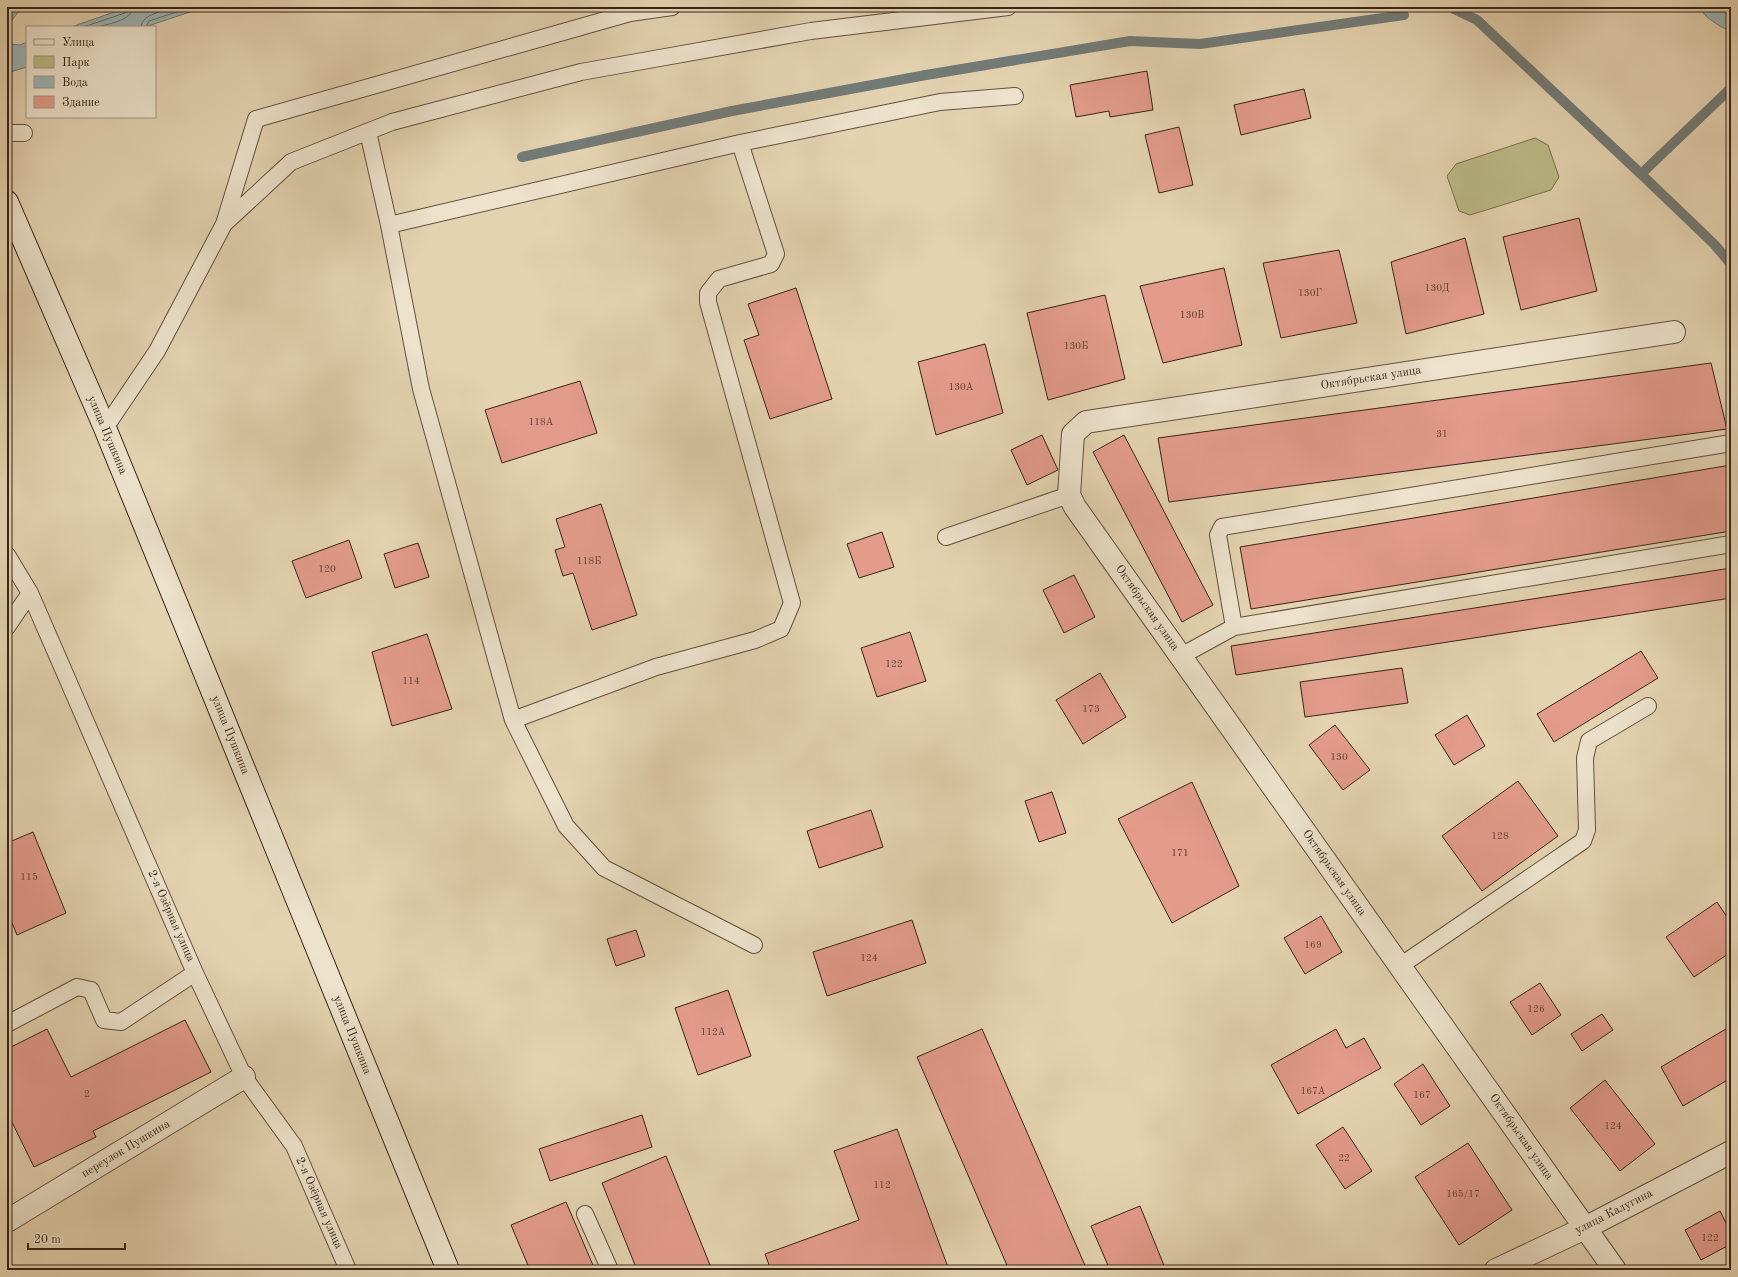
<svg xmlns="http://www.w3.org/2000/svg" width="1738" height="1277" viewBox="0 0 1738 1277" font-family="'Old Standard TT',serif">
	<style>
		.green { fill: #bbba87; stroke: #7a6f50 }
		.water { fill: #9bb5b7; stroke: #737b77 }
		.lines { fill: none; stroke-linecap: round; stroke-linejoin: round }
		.shore { stroke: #6a6c68; stroke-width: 1 }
		.stream { stroke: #737b77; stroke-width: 10 }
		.building { fill: #e39b8c; stroke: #382418 }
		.lane-casing { stroke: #63503e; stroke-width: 18 }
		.street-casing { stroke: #63503e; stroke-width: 24 }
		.secondary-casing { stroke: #382418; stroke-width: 24 }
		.lane { stroke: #ede2cc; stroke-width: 16 }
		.street { stroke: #ede2cc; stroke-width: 22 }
		.secondary { stroke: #ede2cc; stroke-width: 22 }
		.labels { text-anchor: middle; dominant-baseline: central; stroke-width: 3; stroke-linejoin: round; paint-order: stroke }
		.number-label { font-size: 10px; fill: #634235 }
		.street-label { font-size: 12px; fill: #382418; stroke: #ede2cc }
	</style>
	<rect width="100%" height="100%" fill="#e4d3b1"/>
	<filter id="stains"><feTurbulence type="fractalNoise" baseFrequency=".005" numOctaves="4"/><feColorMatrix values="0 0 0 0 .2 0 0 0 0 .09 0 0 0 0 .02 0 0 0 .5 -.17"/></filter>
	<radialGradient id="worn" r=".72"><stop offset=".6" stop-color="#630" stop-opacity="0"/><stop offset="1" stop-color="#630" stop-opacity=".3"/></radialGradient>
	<!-- green -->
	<path class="green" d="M1535,138l13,7 11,32 -8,13 -81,25 -11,-4 -12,-35 9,-12z"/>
	<!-- water -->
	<path class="water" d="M7,7h15l-15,20z
		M129,7h76l-60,20h-74z
		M1700,7h31v25c-9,-5 -29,-15 -31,-25z
		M27,42v25l-20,6v-29l13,1z"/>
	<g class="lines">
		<!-- shore -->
		<path class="shore" d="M83,27l42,-14 3,-6
			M99,27c10,-4 33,-6 34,-20
			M141,27c1,-14 25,-16 35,-20
			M146,27l3,-6 43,-14"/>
		<!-- stream -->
		<path class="stream" d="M1454,9l23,11 164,154
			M1731,88l-90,86 73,70 17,20
			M522,157l210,-46 194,-36 204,-34 70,3 204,-29"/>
	</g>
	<!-- building -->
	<path class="building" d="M1147,71l6,39 -43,7 -1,-6 -33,6 -6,-32z
		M1304,89l7,29 -70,17 -7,-30z
		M1179,127l14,58 -34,8 -14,-58z
		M1579,218l18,73 -76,19 -18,-73z
		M1465,238l19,76 -78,20 -15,-72z
		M1339,250l18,73 -76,15 -18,-75z
		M1224,268l18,77 -79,18 -23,-77z
		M796,288l36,111 -62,20 -26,-79 15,-5 -11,-31z
		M1105,295l20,84 -77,21 -21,-87z
		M985,344l18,69 -67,22 -18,-73z
		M1711,363l16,66 -558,73 -11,-64z
		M580,381l17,52 -95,30 -17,-53z
		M1042,435l16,35 -31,15 -16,-35z
		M1124,435l89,170 -31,17 -89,-170z
		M1731,465v66l-480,78 -11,-62z
		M601,504l36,111 -45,15 -19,-57 -10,3 -8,-26 10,-3 -9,-28z
		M882,532l12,35 -35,11 -12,-34z
		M349,540l13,38 -56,20 -14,-37z
		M418,543l11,34 -34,11 -11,-34z
		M1731,568v30l-495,77 -5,-29z
		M1074,575l21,42 -31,16 -21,-43z
		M910,632l16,49 -49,16 -16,-49z
		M427,634l25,75 -60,17 -20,-74z
		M1641,651l17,27 -104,64 -17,-28z
		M1402,668l6,35 -103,14 -5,-35z
		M1100,673l26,44 -43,27 -27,-44z
		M1467,715l18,31 -31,19 -19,-30z
		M1335,725l35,45 -27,20 -34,-45z
		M1518,781l40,55 -76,55 -40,-55z
		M1192,782l47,104 -67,37 -54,-104z
		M1052,792l14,41 -27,9 -14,-41z
		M871,810l12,37 -64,21 -12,-37z
		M33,832l33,81 -49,22 -10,-24v-68z
		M1717,902l14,21v29l-37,25 -28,-40z
		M1321,916l21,36 -37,22 -21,-36z
		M912,920l14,43 -99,33 -14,-44z
		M636,930l9,26 -29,10 -9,-27z
		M1540,983l21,32 -29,20 -22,-33z
		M728,990l23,66 -53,19 -23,-67z
		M1602,1014l11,16 -31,21 -11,-17z
		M185,1020l26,52 -118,59 3,6 -62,30 -27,-55v-63l40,-20 24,48z
		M1731,1026v52l-48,28 -22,-39z
		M982,1029l105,241h-78l-92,-213z
		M1336,1029l10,19 18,-10 17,30 -83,46 -27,-49z
		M1423,1064l27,42 -29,19 -27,-41z
		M1605,1080l50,64 -35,27 -50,-63z
		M642,1115l10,32 -102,34 -11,-32z
		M1343,1127l29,44 -27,18 -29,-44z
		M897,1129l52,141h-178l-6,-16 94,-34 -25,-69z
		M1468,1143l44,67 -53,35 -44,-68z
		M666,1156l46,114h-75l-35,-87z
		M566,1202l29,68h-65l-19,-45z
		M1140,1206l25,62 -5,2h-50l-19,-44z
		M1720,1211l11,22v11l-30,16 -16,-30z"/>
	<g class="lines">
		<!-- lane casing -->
		<g class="lane-casing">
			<path id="lane" d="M368,132l21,93 32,164 92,331 143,-53 99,-27 26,-11 11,-26 -84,-301v-9l11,-14 52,-15 5,-10 -36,-111
				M7,133h17
				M224,224l32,-105 374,-106 42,-6
				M389,225l351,-82 200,-41 75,-6
				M105,428l52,-77 67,-127 67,-62 101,-40 189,-50 230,-41 197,-24
				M946,537l123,-42
				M7,555l23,38 165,380 49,104 50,69 54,124
				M7,627l23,-34
				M1234,627l-16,-92 4,-8 509,-84
				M1181,656l53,-29 497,-83
				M513,720l53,106 38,42 150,77
				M1400,966l183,-125 4,-11 -2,-72 4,-17 59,-35
				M7,1024l70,-37 14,3 13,30 17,2 74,-49
				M585,1214l25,56"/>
		</g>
		<!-- street casing -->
		<g class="street-casing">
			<path id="street" d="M7,1221l237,-144
				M1496,1270l89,-42 146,-76
				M1615,1270l-540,-763 -6,-12 4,-61 13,-12 588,-90"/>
		</g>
		<!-- secondary casing -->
		<g class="secondary-casing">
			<path id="secondary" d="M7,202l98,226 343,842"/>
		</g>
		<!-- lane -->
		<use href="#lane" class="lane"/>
		<!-- street -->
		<use href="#street" class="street"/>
		<!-- secondary -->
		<use href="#secondary" class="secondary"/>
	</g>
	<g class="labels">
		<!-- number labels -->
		<g class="number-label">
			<text x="1437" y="288">130Д</text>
			<text x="1310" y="293">130Г</text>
			<text x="1192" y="315">130В</text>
			<text x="1076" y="346">130Б</text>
			<text x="961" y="387">130А</text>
			<text x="541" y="422">118А</text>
			<text x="1442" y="434">31</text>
			<text x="589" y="561">118Б</text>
			<text x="327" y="569">120</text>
			<text x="894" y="664">122</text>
			<text x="411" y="681">114</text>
			<text x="1091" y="709">173</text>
			<text x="1339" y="757">130</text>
			<text x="1500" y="836">128</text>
			<text x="1180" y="853">171</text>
			<text x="29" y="877">115</text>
			<text x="1313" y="945">169</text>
			<text x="869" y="958">124</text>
			<text x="1536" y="1009">126</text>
			<text x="713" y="1032">112А</text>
			<text x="1313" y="1091">167А</text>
			<text x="87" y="1094">2</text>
			<text x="1422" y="1095">167</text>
			<text x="1613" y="1126">124</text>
			<text x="1344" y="1158">22</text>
			<text x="882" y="1185">112</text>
			<text x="1463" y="1194">165/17</text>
			<text x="1710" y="1238">122</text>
		</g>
		<!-- street labels -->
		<g class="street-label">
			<text transform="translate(1371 378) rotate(-9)">Октябрьская улица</text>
			<text transform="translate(107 435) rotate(67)">улица Пушкина</text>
			<text transform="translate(1147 608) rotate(55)">Октябрьская улица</text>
			<text transform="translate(230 735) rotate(68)">улица Пушкина</text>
			<text transform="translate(1334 873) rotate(55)">Октябрьская улица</text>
			<text transform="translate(171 916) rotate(66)">2-я Озёрная улица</text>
			<text transform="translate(352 1035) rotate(68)">улица Пушкина</text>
			<text transform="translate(1521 1137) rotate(55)">Октябрьская улица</text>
			<text transform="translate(126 1149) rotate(-31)">переулок Пушкина</text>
			<text transform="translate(319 1203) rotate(66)">2-я Озёрная улица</text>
			<text transform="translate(1614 1212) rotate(-27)">улица Калугина</text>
		</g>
	</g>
	<!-- margin -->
	<rect width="1738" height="1277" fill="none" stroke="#e4d3b1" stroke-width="24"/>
	<rect x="8" y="8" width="1722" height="1261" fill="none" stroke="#382418" stroke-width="2"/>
	<rect x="12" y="12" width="1714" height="1253" fill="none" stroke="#382418"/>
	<!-- legend -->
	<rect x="26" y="26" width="130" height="92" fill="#ede2cc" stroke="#a59684"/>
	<rect x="34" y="39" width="20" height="6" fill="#ede2cc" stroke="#a59684"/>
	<text x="62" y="46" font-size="12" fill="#382418">Улица</text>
	<rect x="34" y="56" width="20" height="12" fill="#bbba87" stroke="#a59684"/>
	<text x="62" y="66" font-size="12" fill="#382418">Парк</text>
	<rect x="34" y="76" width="20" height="12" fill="#9bb5b7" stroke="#a59684"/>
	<text x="62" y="86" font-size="12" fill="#382418">Вода</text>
	<rect x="34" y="96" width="20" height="12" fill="#e39b8c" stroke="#a59684"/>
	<text x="62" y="106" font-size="12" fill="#382418">Здание</text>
	<!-- scale -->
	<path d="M28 1243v6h97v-6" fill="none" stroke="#382418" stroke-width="2"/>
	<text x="34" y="1243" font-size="12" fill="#382418" stroke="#ede2cc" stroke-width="3" paint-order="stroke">20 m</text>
	<rect width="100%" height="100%" filter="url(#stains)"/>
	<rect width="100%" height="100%" fill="url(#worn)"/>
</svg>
